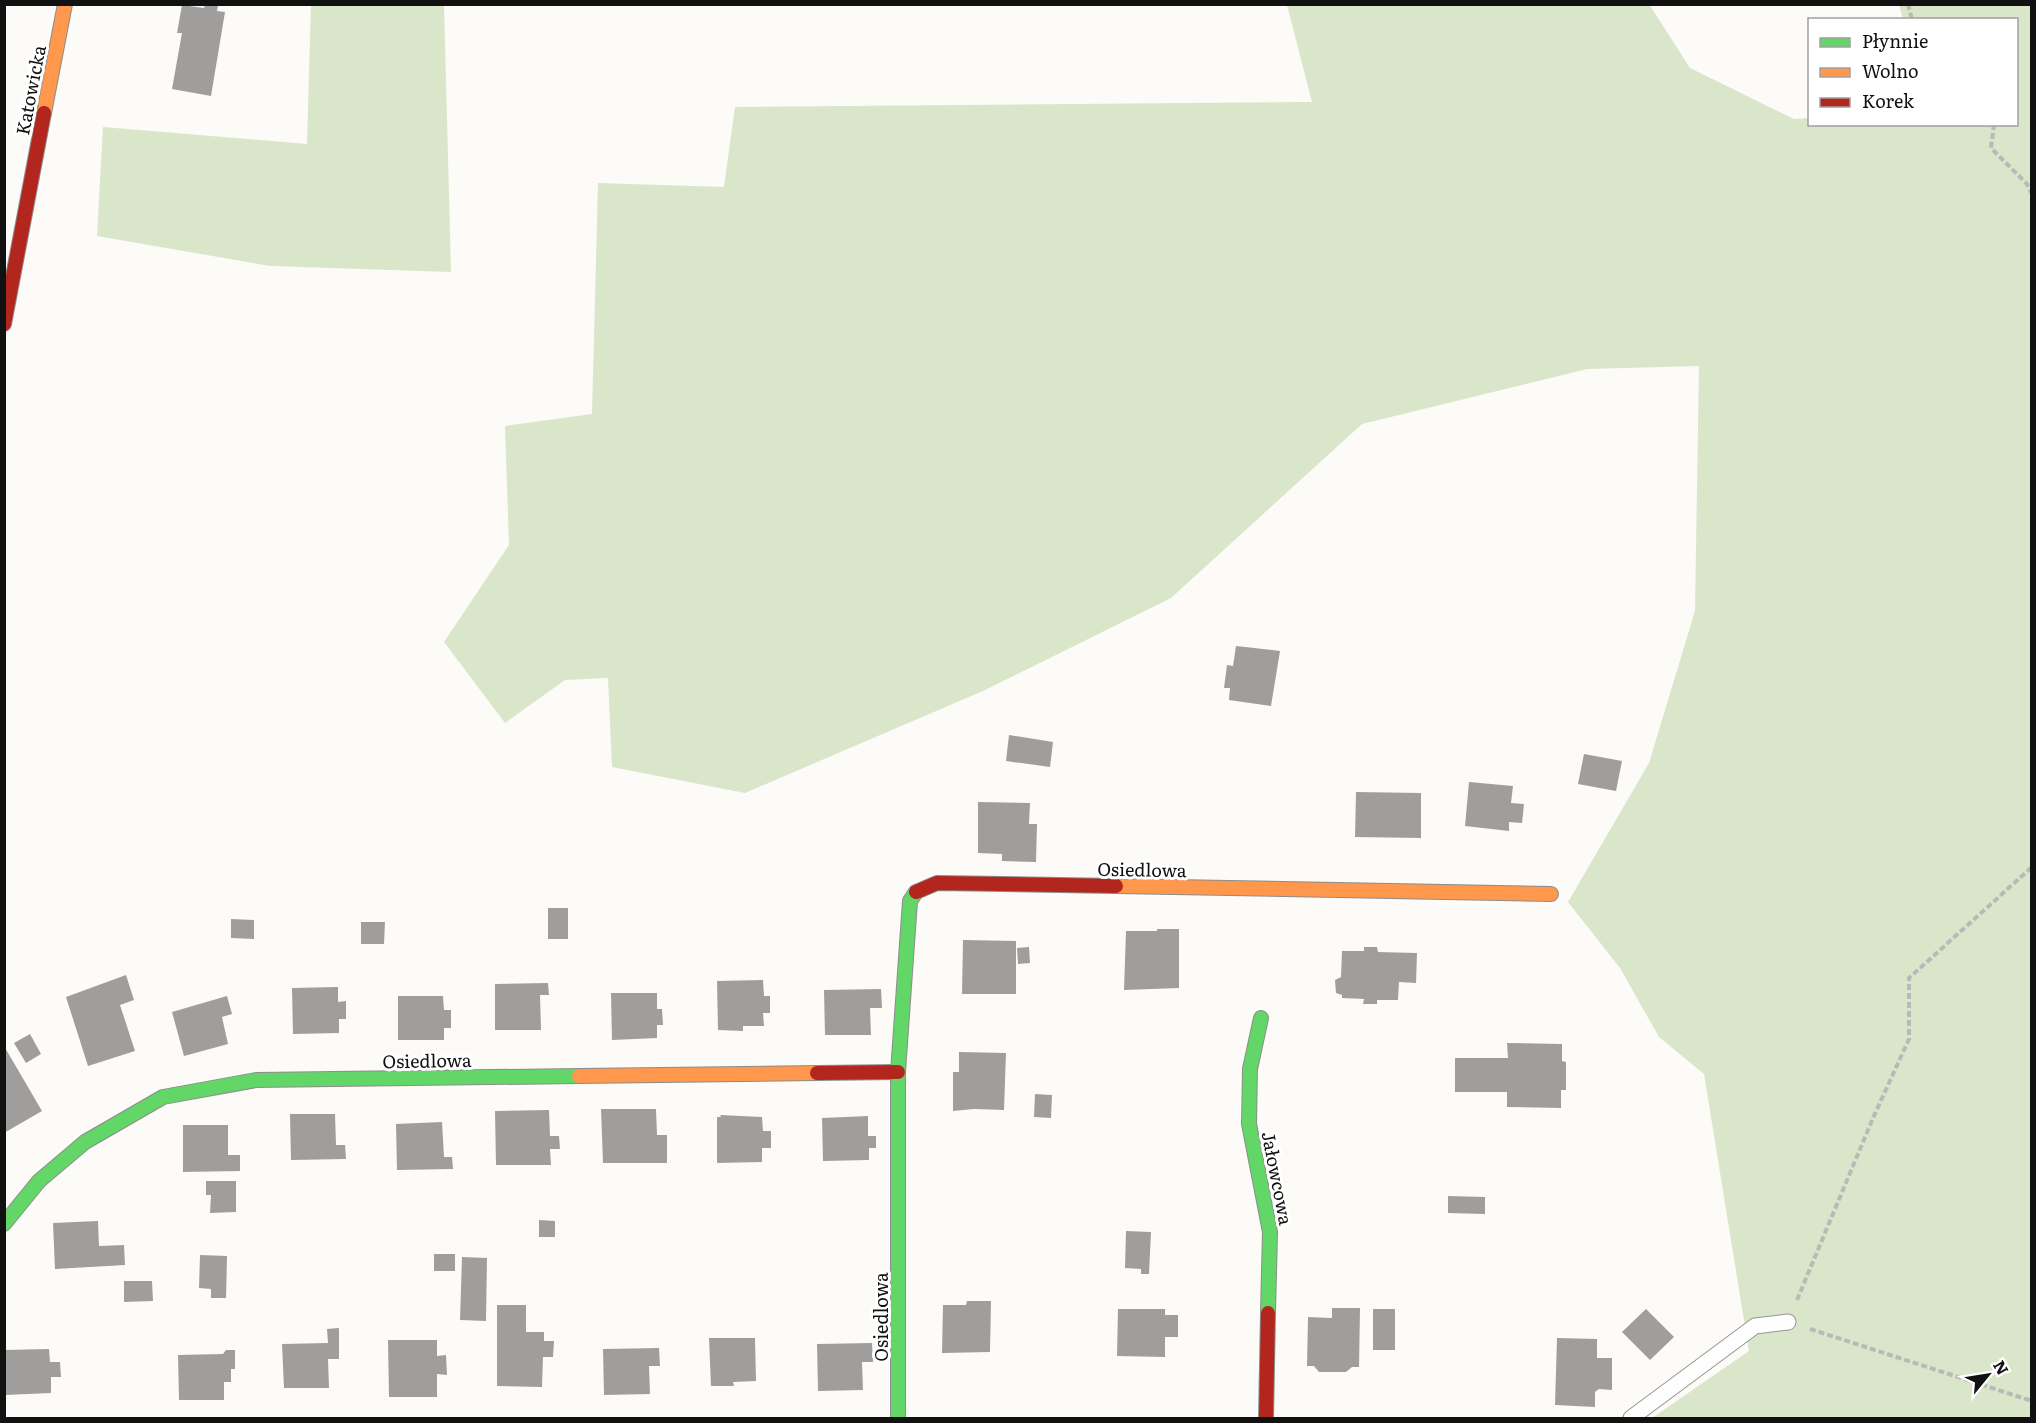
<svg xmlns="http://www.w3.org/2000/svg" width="2036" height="1423" viewBox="0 0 2036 1423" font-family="Literata,serif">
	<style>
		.forest { fill: #d9e6c9 }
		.building { fill: #a09e9c }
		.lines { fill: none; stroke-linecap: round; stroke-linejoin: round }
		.lane-casing { stroke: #979695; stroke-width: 17 }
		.fast-casing { stroke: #8d8d8c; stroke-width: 16 }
		.slow-casing { stroke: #8d8d8c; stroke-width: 16 }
		.jam-casing { stroke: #8d8d8c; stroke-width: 16 }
		.path { stroke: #b9b9b8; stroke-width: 4; stroke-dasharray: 6 3; stroke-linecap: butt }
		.lane { stroke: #fffefe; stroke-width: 15 }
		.fast { stroke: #63d668; stroke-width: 14 }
		.slow { stroke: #ff974d; stroke-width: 14 }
		.jam { stroke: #b3261e; stroke-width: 14 }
		.labels { text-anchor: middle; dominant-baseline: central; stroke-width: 6; stroke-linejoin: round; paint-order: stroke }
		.street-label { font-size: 18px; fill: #111; stroke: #fff }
	</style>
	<rect width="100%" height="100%" fill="#fcfbf8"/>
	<!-- forest -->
	<path class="forest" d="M1649,4l41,64 104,51 15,-1 1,6h206v-104l-113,-1 -4,-14h132v1413h-379l97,-67 -45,-277 -45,-37 -39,-69 -52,-66 81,-139 46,-152 4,-245 -112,3 -225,55 -191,174 -188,93 -238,102 -133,-26 -4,-89 -43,2 -60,43 -61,-81 65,-97 -4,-119 87,-12 6,-231 126,4 11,-80 577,-5 -25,-97z
		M311,5h133l7,267 -181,-6 -173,-30 6,-109 204,17z"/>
	<!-- building -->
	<path class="building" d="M182,5l22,3 1,-3h13l-1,6 8,1 -14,84 -39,-7 10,-56h-5z
		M1236,646l44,5 -9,55 -42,-6 1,-12h-6l3,-23 6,1z
		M1009,735l44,7 -3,25 -44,-6z
		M1584,754l38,7 -6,30 -38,-7z
		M1469,782l44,4 -2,17 13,1 -2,19 -13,-1v9l-44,-5z
		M1356,792l65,1v45l-66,-1z
		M978,802l52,1 -1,21h8l-1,38 -34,-1v-7l-24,-1z
		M548,908h20v31h-20z
		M231,919l23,1v19l-23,-1z
		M361,922h24l-1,22h-23z
		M1157,929h22v59l-55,2 2,-59h31z
		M963,940l53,1v53h-54z
		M1029,947l1,16 -12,1 -1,-16z
		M1364,947h13l1,5 39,1 -1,30 -17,-1 -1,18h-21v4h-14l1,-5 -22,-1v-3l-6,-2 -1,-13 6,-3 1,-26h22z
		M126,975l8,25 -14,5 15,46 -47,15 -22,-69z
		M763,980l1,16h6v17h-7l1,13h-21v5l-25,-1 -1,-49z
		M548,983l1,12h-9l1,35h-46v-46z
		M338,987v15l8,-1v18h-7v14l-46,1 -1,-46z
		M881,989l1,19h-12l1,27h-46l-1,-45z
		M611,993h46v16h5l1,16h-6v13l-45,2z
		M227,996l5,18 -10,3 6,27 -44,12 -12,-44z
		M398,996h45l1,14h7v18h-7v12h-46z
		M30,1034l11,20 -15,9 -12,-20z
		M1507,1043l55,1v17l4,1v28h-5v18l-54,-1v-15h-52v-34h53z
		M4,1046l38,65 -38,22z
		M959,1052l47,1 -2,57 -30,-1 -21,2v-39h6z
		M1035,1094l17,1 -1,23 -17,-1z
		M601,1109h55l1,26h10v28h-64z
		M549,1110l1,26h9l1,13h-10l1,16h-55l-1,-54z
		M290,1114h45l1,31h9l1,14 -55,1z
		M720,1115l42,2 1,14h8v17h-9v14l-45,1v-46h4z
		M868,1116v20h8v12h-7v12l-46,1 -1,-43z
		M442,1122l2,35h8l1,12 -56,1 -1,-46z
		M183,1125h45v30h12v16l-57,1z
		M206,1181h30v31l-26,1 1,-18h-5z
		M1448,1196l37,1v17l-37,-1z
		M539,1220l16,1v16h-16z
		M98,1221l1,25 25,-1 1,20 -70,4 -2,-46z
		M1126,1231l25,1 -2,42h-8v-5l-16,-1z
		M434,1254h21v17h-21z
		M200,1255l27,1 -1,42h-15v-9l-12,-1z
		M462,1257l25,1 -1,63 -26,-1z
		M124,1281h28l1,20 -29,1z
		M967,1301h24l-1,51 -48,1 1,-48h23z
		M497,1305h29v27h18v9h10l-1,16h-10l-1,30 -45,-1z
		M1332,1308h28l-1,59h-7l-6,5h-27l-5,-6h-7l1,-49 24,1z
		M1118,1309h47v6h13v22h-13v20l-48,-1z
		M1373,1309h22v41h-22z
		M1646,1309l28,28 -24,23 -28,-28z
		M339,1328v31h-11l1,29h-45l-2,-44 46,-1 -1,-14z
		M709,1338h46l1,43 -23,1 1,4h-23z
		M1557,1338l40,1v19h15v32l-13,-1 -4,3v15l-40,-2z
		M388,1340h49v16l9,-1 1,20 -10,-1v23h-48z
		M872,1343l1,19h-11l1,28 -45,1 -1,-47z
		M659,1348l1,18h-11l1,28 -46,1 -1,-46z
		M49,1349l1,13h10l1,15h-10v16l-46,2 -1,-45z
		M226,1350h9v19h-4v13h-7v18h-45l-1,-45 45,-1z"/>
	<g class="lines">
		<!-- lane casing -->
		<g class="lane-casing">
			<path id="lane" d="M1631,1418l124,-92 33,-4"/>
		</g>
		<!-- fast casing -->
		<g class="fast-casing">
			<path id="fast" d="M1261,1018l-11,51 -1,55 21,108 -2,81
				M4,1224l35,-43 46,-39 78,-45 93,-17 323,-4
				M898,1418v-346l12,-171 6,-9"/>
		</g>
		<!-- slow casing -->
		<g class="slow-casing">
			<path id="slow" d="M44,113l21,-109
				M1116,886l435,8
				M579,1076l238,-3"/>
		</g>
		<!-- jam casing -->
		<g class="jam-casing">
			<path id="jam" d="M4,324l40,-211
				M916,892l21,-9 179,3
				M817,1073l81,-1
				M1266,1418l2,-105"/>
		</g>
		<!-- path -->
		<path class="path" d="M1908,4l4,16
			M1994,124l-3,24 36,36 5,10
			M1797,1300l76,-182 36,-79v-61l123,-111
			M1810,1329l222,72"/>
		<!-- lane -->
		<use href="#lane" class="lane"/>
		<!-- fast -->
		<use href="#fast" class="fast"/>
		<!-- slow -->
		<use href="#slow" class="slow"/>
		<!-- jam -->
		<use href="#jam" class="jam"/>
	</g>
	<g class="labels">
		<!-- street labels -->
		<g class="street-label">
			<text transform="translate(30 90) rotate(-79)">Katowicka</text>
			<text transform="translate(1142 869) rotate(1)">Osiedlowa</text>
			<text transform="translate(427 1060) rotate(-1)">Osiedlowa</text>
			<text transform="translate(1278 1178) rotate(79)">Jałowcowa</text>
			<text transform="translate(880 1317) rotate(-90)">Osiedlowa</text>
		</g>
	</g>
	<!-- border -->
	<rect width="2036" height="1423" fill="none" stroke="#111111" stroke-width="12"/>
	<!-- legend -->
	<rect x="1808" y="18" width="210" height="108" fill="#ffffff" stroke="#a0a0a0" stroke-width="1.5"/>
	<rect x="1820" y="38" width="30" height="9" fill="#63d668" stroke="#a0a0a0" stroke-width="1.5"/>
	<text x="1862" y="48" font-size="18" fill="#111111">Płynnie</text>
	<rect x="1820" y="68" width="30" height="9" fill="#ff974d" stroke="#a0a0a0" stroke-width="1.5"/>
	<text x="1862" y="78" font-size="18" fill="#111111">Wolno</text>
	<rect x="1820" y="98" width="30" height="9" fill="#b3261e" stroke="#a0a0a0" stroke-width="1.5"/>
	<text x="1862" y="108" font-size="18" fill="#111111">Korek</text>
	<!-- north arrow -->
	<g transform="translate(1988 1375) rotate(60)" stroke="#ffffff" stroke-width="4.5" paint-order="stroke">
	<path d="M0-4.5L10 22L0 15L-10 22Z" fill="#111111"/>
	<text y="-9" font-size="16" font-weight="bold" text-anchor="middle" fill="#111111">N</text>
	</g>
</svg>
